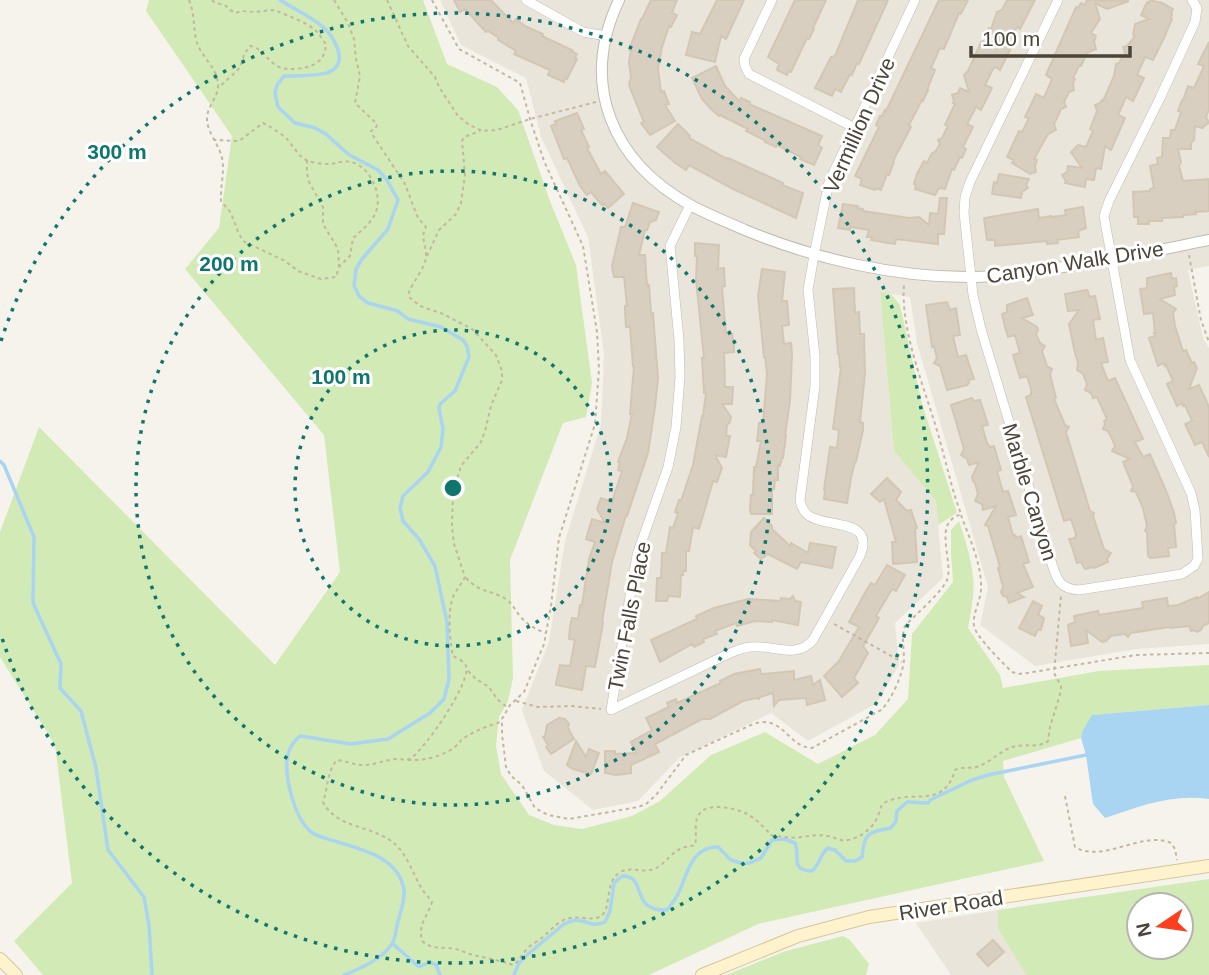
<svg xmlns="http://www.w3.org/2000/svg" width="1209" height="975" viewBox="0 0 1209 975" font-family="Arial,sans-serif">
	<style>
		.residential { fill: #eae5da }
		.green { fill: #d2eab5; fill-rule: evenodd }
		.water { fill: #a9d4f2 }
		.lines { fill: none; stroke-linecap: round; stroke-linejoin: round }
		.stream { stroke: #a9d4f2; stroke-width: 3.5 }
		.building { fill: #d8cfc1; stroke: #d3c7b4; stroke-width: 2 }
		.minor-casing { stroke: #c2bbae; stroke-width: 10 }
		.tertiary-casing { stroke: #c2bbae; stroke-width: 12 }
		.secondary-casing { stroke: #d6c79b; stroke-width: 14 }
		.path { stroke: #c4b79f; stroke-width: 2; stroke-dasharray: 3.5 3.5; stroke-linecap: butt }
		.minor { stroke: #fff; stroke-width: 9 }
		.tertiary { stroke: #fff; stroke-width: 10 }
		.secondary { stroke: #fff3cd; stroke-width: 12 }
		.ring { fill: none; stroke: #0f766e; stroke-width: 3.5; stroke-dasharray: 3.5 7 }
		.labels { text-anchor: middle; dominant-baseline: central; stroke-width: 6; stroke-linejoin: round; paint-order: stroke }
		.street-label { font-size: 21px; fill: #4b4439; stroke: #fff }
		.centre { fill: #0f766e; stroke: #fff; stroke-width: 3.5 }
		.ring-label { font-size: 21px; text-anchor: middle; font-weight: bold; fill: #0f766e; stroke: #fff; stroke-width: 6; stroke-linejoin: round; paint-order: stroke }
	</style>
	<rect width="100%" height="100%" fill="#f6f3ec"/>
	<!-- residential -->
	<path class="residential" d="M440,0h769v266l-21,4 15,68 6,10v296l-72,5 -102,17 -55,-41 8,-38 -71,-244 -7,-46 -30,-5 14,159 42,50 7,77 -48,45 4,42 -22,38 -69,38 -37,-28 -92,45 -41,43 -45,9 -49,-39 -22,-61 27,-68 16,-101 36,-117 3,-70 -16,-117 -47,-100 -15,-59 -65,-33z
		M998,910v19l28,46h-75l-35,-52z"/>
	<!-- green -->
	<path class="green" d="M149,0h274l24,64 50,23 21,23 32,91 26,64 16,118 -6,34 -23,6 -53,137 3,118 -5,23 -9,16 -3,29 5,28 28,41 25,10 28,4 50,-13 28,-15 51,-46 54,-23 53,32 57,-29 33,-36 4,-65 41,-52 -2,-29v-23l8,-9c6,18 12,36 14,55 2,17 -2,35 -5,52l32,47 3,13 96,-17 110,-6v40l-116,10 -11,17 -1,6 -78,23 1,16 40,84 -286,63 -109,51h-606l-29,-34 58,-58 -17,-138 -55,-88v-125l39,-105 236,238 65,-93 -16,-137 -139,-166 34,-41 13,-92 -86,-125z
		M880,292l11,2 9,11 21,95 36,113 -19,12 -2,-24 -42,-50z
		M1209,879v96h-183l-28,-46v-19zM1139,905h42v42h-42z
		M843,936l7,4 19,24 -3,11h-140l60,-24z"/>
	<!-- water -->
	<path class="water" d="M1209,705v94c-39,-5 -67,7 -104,19l-12,-14 -7,-49 -5,-17 1,-6 10,-17z"/>
	<g class="lines">
		<!-- stream -->
		<path class="stream" d="M280,0c14,9 30,16 43,27 11,9 27,37 6,45 -9,4 -35,4 -45,4l-7,9 -2,8 3,14 17,16 20,5 11,6 22,20 30,16 9,10 11,20 -10,29 -26,30 -6,10 -2,17 5,10 9,7 30,8 10,8 33,8 22,13 4,6 2,11 -14,34 -15,13 -1,4 4,21 -2,18 -13,25 -25,24 -3,12 3,13 16,18 16,27 12,56 2,57 -5,20 -14,14 -42,26 -37,5 -51,-8c-6,5 -10,10 -12,18 -5,19 6,62 21,76 6,7 20,9 29,12 26,8 61,16 66,48 1,10 -3,21 -6,31 -2,7 -2,15 -5,21 -9,16 -33,27 -49,33
			M0,461l4,4 30,72 -1,66 28,61 -1,24 21,23 15,57 12,82 36,47 5,28 3,50
			M393,944l26,23 11,-5 6,3 4,10
			M514,975l5,-12 8,-8 37,-31c21,-11 22,6 41,-2l5,-11 4,-28 8,-7c27,0 6,35 45,34 4,-5 7,-9 10,-14 10,-19 13,-50 41,-49l13,13 13,4 8,-2 9,-4 11,-18 12,-1 11,4c6,14 -6,27 17,28 8,-7 8,-17 16,-23l7,2 11,11h9l7,-4c2,-24 6,-25 29,-29l5,-7 1,-10 10,-9 21,1 2,-3 42,-20 16,-5 98,-20"/>
	</g>
	<!-- building -->
	<path class="building" d="M454,0h37l22,23 3,-4 9,7 18,8 -1,2 30,14 -1,1 6,3 -2,4 2,1 -10,20 -2,-1 -1,4 -16,-7 2,-5 -36,-16 2,-3 -18,-11 1,-2 -11,-7 -2,1 -21,-23 -5,3z
		M651,0h26l-5,13 5,2 -6,12 -2,-1 -7,21 -4,22 3,23 3,-1 5,13 -4,1 10,16 -25,14 -9,-12 3,-1 -14,-34 -1,-5 2,-5 -2,-16 2,-12h-2l12,-31h1z
		M717,0h27l-18,39 -5,-3 -6,26 -29,-7 6,-23 8,2z
		M795,0h31l-13,28 1,1 -5,10 -2,-1 -16,34 -2,-1 -2,4 -10,-5 2,-6 -11,-7z
		M858,0h30l-29,64 -2,-1 -5,12 -2,-1 -9,18 -6,-3 -3,7 -17,-8 16,-31 4,-1z
		M939,0h29l-7,14 -2,-1 -15,36 -4,-1 -9,20 4,2 -8,20h1l-5,11 -1,-1 -13,25 2,2 -18,34 1,1 -5,13 -2,-1 -6,16 -5,-2 -1,2 -15,-5 2,-6 -7,-3 24,-49 -3,-2 4,-9h2l3,-6 1,1z
		M1007,0h28l-15,29 -3,-2 -9,17 4,2 -12,24 -5,-3 -2,2 -8,16 7,3 -11,22 -5,-3 -9,17 6,3 -10,20 3,2 -4,9 -2,-1 -6,13 -2,-1 -7,20 -6,-1 -4,7 -20,-6 1,-4 -2,-1 3,-10 7,-13 3,2 5,-10 3,-1 5,-8 -2,-4 4,-2 6,-12 -3,-1 10,-21 -2,-1 1,-2 -2,-6 6,-2 2,-5 9,4 -5,-17 4,-4 15,-33 1,-6 3,-1 2,-3 2,1 6,-17 5,-2z
		M1087,0l42,1 -22,8 -12,-6 5,16 -9,14 5,3 -2,6 2,7 -9,4 -6,13h-2l-6,12 2,1 -2,5 1,6 -5,2 -5,10 2,5 -5,2 -4,9 -3,6 2,6 -8,4 -14,25 3,1 -2,6 1,6 -6,2 -18,-11 2,-3 -7,-3 12,-26 3,1 7,-14 -4,-1 11,-23 8,4 8,-19 -6,-4 30,-68 2,1 3,-5 4,2z
		M1150,0l12,3 11,6 -2,4 1,1 -1,4 1,1 -8,19 -11,22 -8,-3 -8,18 7,3 -11,23 -7,-4 -8,18 7,3 -14,32 -6,-4 -4,23 -5,-1 -2,12 -8,-1 -1,8 -20,-4 1,-2 -4,-6 5,-3 1,-6 14,2 -11,-16 7,-7 8,2 7,-16 -3,-2 7,-18 -2,-6 5,-2 2,-3 1,1 11,-25 2,-12 3,-1 6,-10 -2,-6 4,-1 8,-10 -2,-1 2,-11 14,-5 -8,-4 6,-13 2,1z
		M1209,42v67l-3,8 3,6 -5,3 -1,2 -8,-2 -1,14 -3,3v6h-13l3,13 -2,4 4,15 26,-2v32l-14,1 1,2 -13,1v2l-21,1v3h-13v3h-11v-7h-4l-1,-25 17,-1v-2l4,-1 -4,-22 8,-2 -1,-6 5,-1 1,-19h7l1,-8h4l6,-18 -3,-1 4,-11h1l5,-14 6,2 1,-2 9,-20 -6,-2z
		M716,66l9,20 14,15 2,-3 9,4 -1,2 73,32 -4,9 4,3 -8,17 -14,-6 1,-2 -24,-12 -1,2 -11,-5 1,-1 -20,-10 2,-2 -28,-14 -1,1 -8,-7 -9,-10 -10,-21z
		M577,113l7,16 -3,1 8,17 -2,1 14,26 4,-3 19,23 -16,14 -4,-4 -2,1 -11,-13 -4,3 -7,-9 -13,-28 -3,1 -13,-33 5,-2 -1,-3z
		M678,124l12,12 -1,2 38,21 1,-1 55,25 -1,2 21,8 -7,25 -63,-29 -44,-24 -3,5 -12,-8 -17,-15z
		M999,174l30,5 -3,6 2,3 -6,4 -1,6 -29,-4 2,-12 3,1z
		M940,198h7l-3,36h-6v10l-42,-5 -1,5 -7,-1 -17,-3 1,-3h-5l2,-7 -19,-3v3l-12,-2 5,-24 15,2 -1,2 6,1v2l46,7 10,-1 10,8 1,-12 8,1z
		M633,203l26,9 -3,8 -6,2 -3,8h-2l-6,25h6l2,31 2,-1 2,28h2l5,65 -3,29 -7,46 -21,63 -1,-1 -14,47 -10,60 1,1 -8,44 -9,-1 -4,24 -26,-5v-2l4,-18 10,1 5,-26 -6,-1 1,-12 2,-9 6,1 2,-14h2l7,-46 6,-17 -9,-3 6,-20 13,4 -8,-14 4,-11 11,4 10,-31 -4,-1 2,-7 -2,-1 9,-24 5,-24h-2l4,-48h-1l-3,-39h-4l-1,-17v-4h2l-3,-29h-10l-2,-11 9,-39h4z
		M1083,207l3,21 -8,3 1,6 -22,3 1,3 -11,1v-3l-52,5v-6h-8l-3,-22 54,-9 1,9 12,-2 2,1 13,-2 -1,-5z
		M695,243l24,2 -1,24 6,-1 1,18 -3,1 4,47h6l2,11v7l-10,1 1,34h8l-1,17h-10l9,13 -1,5 -3,3 -1,11h4l-4,21 -11,-2 7,13 -5,14 -4,-1 -14,48 -6,-2 -4,24h-3v20h-3v4h-2l-1,22 -12,-1 -1,5h-11l1,-23h4l1,-25h4l4,-26 3,1 5,-15 -3,-1 4,-12 2,1 12,-36 9,-49h1l3,-23h-2l-2,-35h2l-8,-78 1,-24h-2z
		M762,269l23,3 -3,29h5l2,24 -7,1 2,18 7,-1 1,11 -2,47 -5,34h1l-3,23h-1l-2,8 -2,-1v15h-3l-1,9h-2v25h-21l-1,-4 1,-15h2l1,-28h2l5,-26h-4l2,-18h4l4,-49 -2,-17h-1l-6,-61z
		M1171,273l1,6 4,-1 1,8 -3,1 1,8 -15,4 16,10 -3,4 2,13 8,25 3,-1 6,13 2,-1 3,6 -8,21 10,-4 10,22v50l-7,-15 -7,3 -10,-21 7,-3 -7,-16 -2,1 -1,-3 -5,3 -10,-22 6,-3 -7,-16 -1,1 -2,-3 -5,3 -9,-28 6,-2 -1,-3h1l-2,-20 -9,1 -4,-25 7,-1v-10z
		M854,288l1,25 4,-1 1,22h4l1,40 -5,48 3,1v7l-7,32h-1l-4,16 -4,25 -23,-4 1,-8 -1,-1 6,-43 7,1 2,-18 -6,-1 8,-62h-1l-1,-13h-1l-5,-65z
		M1087,290l3,7 5,-1 5,23 -7,1 3,20 7,-2 2,10 3,14 -7,1 7,18 7,-3 28,61 -8,3 8,15 7,-3 17,39 7,20 2,10 -2,1 2,23 -8,1 1,8 -19,2 -2,-2 -1,-24 -2,-1 2,-5 -4,-18 -7,-16 -5,-1 2,-5 -10,-24 7,-3 -18,-8 3,-5 -2,-5 -5,-10 -5,-2 2,-5 -1,-3 3,-2 -10,-22 -4,1 -2,-5 -6,-3 2,-6 -4,-10 -6,-4 1,-7 -3,-10 -6,-29 10,-14 -11,1 -3,-17z
		M1027,298l6,17 -11,3 15,9 1,3 -2,4 4,9 5,3 -3,5 5,15 5,3 -2,5 6,24 -2,1 11,26 4,2 -3,5 24,79 4,2 -1,3 11,33 7,4 -4,6 1,3 -14,6 -1,-1 -8,2 -4,-7 -4,1 -4,-13 -4,-11 6,-1 1,-4 -5,-15 -7,2 -38,-124 5,-2v-3h1l-5,-16 -7,2 -7,-23 7,-2 -5,-18 -7,2 -3,-10 -3,-13 5,-2v-7z
		M947,302l3,8 6,-2 4,27 -7,1 5,21 8,-2 8,24 -6,1 1,3 -2,2 -20,5 -7,-24 -6,-3 3,-5 -3,-12 -2,1 -6,-42z
		M972,398l2,3 6,-1 8,25 -6,1 5,17 3,4 4,-1 7,24 -4,1 6,21 5,-1 8,24 -8,2 5,18h2l1,3 5,-2 8,26 -6,2 10,23 -16,6 7,4 -15,6 -2,-6 -4,-1 -2,-4 2,-5 -5,-19 2,-1 -12,-41 -3,-1 11,-19 -13,4 -1,-6 -7,-3 3,-7 -3,-11 -2,-2 -1,-4 7,-15 -10,3 -2,-6 -6,-4 3,-6 -13,-44z
		M887,478l14,14 -5,8 11,11 4,-1 6,18 -2,1 2,33 -24,2 -1,-22h4l-12,-43 -4,3 -9,-8z
		M764,518l8,8v3l18,17 1,-3 17,10 2,-10 26,4 -4,21 -31,-6 -4,7 -29,-15 -7,5 -7,-6 2,-2 -6,-6 1,-13z
		M887,565l18,10 -9,16 -4,-2 -16,27 3,2 -16,28 5,7 -14,25 4,5 -16,14 -18,-21 15,-15 20,-34 -10,-5 17,-31 5,-8 4,2z
		M1209,592v31l-6,3 -2,4 -4,2 -4,-2 -2,1 -2,-5 -18,2 -2,-1 -38,6 -3,4 -3,-3 -14,2 -5,5 -4,1 -16,-12 2,13 -17,3 -3,-21 7,-3 -1,-6 24,-5 1,4 44,-7 -1,-6 25,-4 1,8 10,-1 19,-8v2z
		M793,596l2,5 6,1 -3,23 -26,-5v2l-17,-1 -18,5 -1,-3 -21,8 2,3 -14,5 1,3 -10,5 -2,-3 -32,18 -9,-22 46,-21 -1,-3 18,-8 34,-9 32,2 1,-3 9,1z
		M1033,601l9,5 -4,9 6,3 -3,12 -3,-1 -3,7 -16,-8z
		M760,669l1,5 33,-3v9l17,-4 2,9 7,-5 5,20 -18,5 -1,-7 -27,2 -5,6 -1,-13 -13,4 -1,2 -3,-1 -13,3 -33,18h-8l-47,25 4,8 -28,13v8l-15,2 -11,-2v-22h10v3l21,-1 -5,-11 21,-12 -6,-12 23,-11 -2,-4 9,-4 1,4 44,-20 -1,-2 14,-7z
		M559,718l6,1 4,5 -1,3 2,5 4,7 -23,15 -5,-7 2,-2 -5,-8 2,-1 2,-11z
		M576,741l10,16 3,-8 10,4 -8,21 -18,-5 -6,-4z
		M993,940l11,12 -16,14 -11,-12z"/>
	<g class="lines">
		<!-- minor casing -->
		<g class="minor-casing">
			<path id="minor" d="M526,0l57,32 23,4
				M772,0l-28,59 1,7 4,8 106,54
				M1058,0l-88,182 -5,15 -1,16 9,82 8,34 71,235c5,16 8,25 27,26l103,-16 12,-8 4,-7 -3,-49 -4,-17 -61,-133 -26,-144 5,-15 51,-103 35,-76 2,-14 -5,-8
				M690,205l-20,41 9,94 1,37 -4,50 -8,40 -31,88 -26,155 113,-54c8,-4 16,-8 26,-9 22,-3 46,13 63,-7l47,-84c16,-39 -34,-27 -52,-41 -5,-4 -7,-9 -8,-15l15,-114v-30l-7,-66 6,-35 15,-73 86,-182"/>
		</g>
		<!-- tertiary casing -->
		<g class="tertiary-casing">
			<path id="tertiary" d="M619,0c-40,85 -7,162 73,206 17,9 35,16 53,24 70,29 152,48 228,47 28,0 56,-5 84,-9 51,-7 102,-18 152,-28"/>
		</g>
		<!-- secondary casing -->
		<g class="secondary-casing">
			<path id="secondary" d="M0,959l16,16
				M702,975l96,-39 71,-19 340,-51"/>
		</g>
		<!-- path -->
		<path class="path" d="M189,0c6,14 4,29 8,43 6,16 21,25 21,43 0,11 -10,20 -11,31 -1,14 12,27 15,41 3,14 -2,29 -1,43l10,12 7,19 5,9 42,20 13,10 23,8 15,-2 3,-10 11,-11 3,-18c8,-7 17,-14 22,-24 9,-18 -5,-48 -24,-52 -8,-2 -14,2 -22,2 -6,0 -15,-1 -21,-3 -10,-4 -15,-16 -22,-23 -7,-6 -15,-11 -23,-15l-24,18 -25,-1
			M212,0l2,2 12,4 4,4 6,3 5,-2 14,1 17,-2 5,1c11,5 29,11 38,19 5,4 7,10 11,14 -1,19 -15,24 -32,25 -6,0 -12,0 -17,-3 -10,-6 -16,-19 -27,-20 -6,7 -7,12 -10,21 -2,4 -17,16 -22,21
			M334,0l14,23 6,16 2,20 4,17 -5,27 22,21 -1,4 -5,3 1,3 33,50 13,34 8,9c-6,10 0,17 0,28 1,10 -13,27 -17,37v5l11,9 23,8 29,15 24,26 6,16v9l-11,26 -6,25 -4,11 -20,24 -8,26 -1,35 2,17 11,33c-4,8 -9,13 -12,20 -6,15 -3,44 0,59 4,2 11,5 13,10 6,15 -41,83 -55,92 -5,3 -9,1 -15,1 -11,1 -22,6 -33,6 -9,0 -17,-4 -26,-5 -10,11 -9,28 -14,42 14,28 54,23 74,44 11,11 17,30 25,43 3,5 7,8 10,13 -5,16 -14,21 -10,39 13,11 24,4 37,9 4,1 7,3 11,4 14,4 29,6 43,11 7,-4 8,-10 14,-16 4,-5 12,-8 17,-13 5,-4 10,-10 16,-14 15,-10 32,1 41,-6 11,-7 3,-33 18,-43 10,-7 20,-1 31,-3 13,-2 19,-16 30,-21 5,-3 10,-2 15,-4 3,-11 -3,-24 6,-33 9,-9 33,-4 44,1 9,4 19,14 26,22l3,1c9,0 18,3 27,1 10,-1 16,-3 26,-1 8,1 13,6 21,4 14,-3 27,-13 31,-27 2,-6 2,-9 9,-12 26,-11 56,8 67,-31 7,-4 14,-1 21,-3 15,-4 25,-18 40,-21 12,-2 22,2 32,-5l2,-14 11,-36v-5l-7,-13 7,-77
			M387,0l21,46 27,31 4,10 19,29 10,8 14,7 15,-1 33,-11 66,-17
			M432,0l27,49 61,34 10,36 14,42 39,85 14,86 2,37 -4,55 -36,114 -8,68 -7,38 -20,48 -14,13 -8,14v15l4,33 5,9 11,9 13,23 13,7 21,4 69,-12 8,-3 10,-9 30,-40 67,-31c31,-10 34,23 59,24l69,-38c10,-9 22,-36 23,-50 0,-12 -3,-23 1,-34 10,-11 37,-34 42,-46 6,-15 -9,-48 4,-60 3,-3 6,-4 10,-6 -9,-24 -14,-48 -21,-73 -13,-48 -40,-108 -36,-157
			M307,160v13l2,9 14,25v17l15,25 1,17
			M1189,255l12,65 8,22
			M427,256l12,-26 17,-16 5,-11 4,-28 -3,-34 2,-4 16,-6
			M961,515c8,22 21,50 20,73 0,13 -9,26 -7,38 2,11 29,37 38,46l6,2 9,-1 109,-18 73,-2
			M466,578c15,16 24,11 40,21 7,5 9,12 15,18 6,8 15,12 24,16
			M834,624l68,38
			M468,671l8,8 13,8 8,12 10,8
			M516,701l22,6 33,-1 30,3
			M408,760c16,1 36,-4 48,-14 8,-7 0,-2 8,-8 11,-7 25,-13 37,-16
			M1065,796l10,51c28,17 67,-17 96,-4l4,6 2,11"/>
		<!-- minor -->
		<use href="#minor" class="minor"/>
		<!-- tertiary -->
		<use href="#tertiary" class="tertiary"/>
		<!-- secondary -->
		<use href="#secondary" class="secondary"/>
	</g>
	<!-- distance rings -->
	<g class="ring">
		<circle cx="453" cy="488" r="158"/>
		<circle cx="453" cy="488" r="317"/>
		<path d="M1 341A475 475 0 1 1 1 635"/>
	</g>
	<g class="labels">
		<!-- street labels -->
		<g class="street-label">
			<text transform="translate(859 125) rotate(-66)">Vermillion Drive</text>
			<text transform="translate(1075 262) rotate(-9)">Canyon Walk Drive</text>
			<text transform="translate(1030 492) rotate(73)">Marble Canyon</text>
			<text transform="translate(629 616) rotate(-79)">Twin Falls Place</text>
			<text transform="translate(951 905) rotate(-9)">River Road</text>
		</g>
	</g>
	<circle cx="453" cy="488" r="10" class="centre"/>
	<g class="ring-label">
		<text x="117" y="159">300 m</text>
		<text x="229" y="271">200 m</text>
		<text x="341" y="384">100 m</text>
	</g>
	<!-- north arrow -->
	<g transform="translate(1160 926) rotate(257)"><circle r="33" fill="#ffffff" stroke="#b7b4b0" stroke-width="2"/>
	<path d="M0-5L12 26L0 18L-12 26Z" fill="#fc3f1d"/>
	<text y="-10" font-size="19" font-weight="bold" text-anchor="middle" fill="#4b4439">N</text>
	</g>
	<!-- scale -->
	<path d="M971 46v10h159v-10" fill="none" stroke="#4b4439" stroke-width="3.5"/>
	<text x="982" y="46" font-size="21" fill="#4b4439" stroke="#ffffff" stroke-width="5" paint-order="stroke">100 m</text>
</svg>
